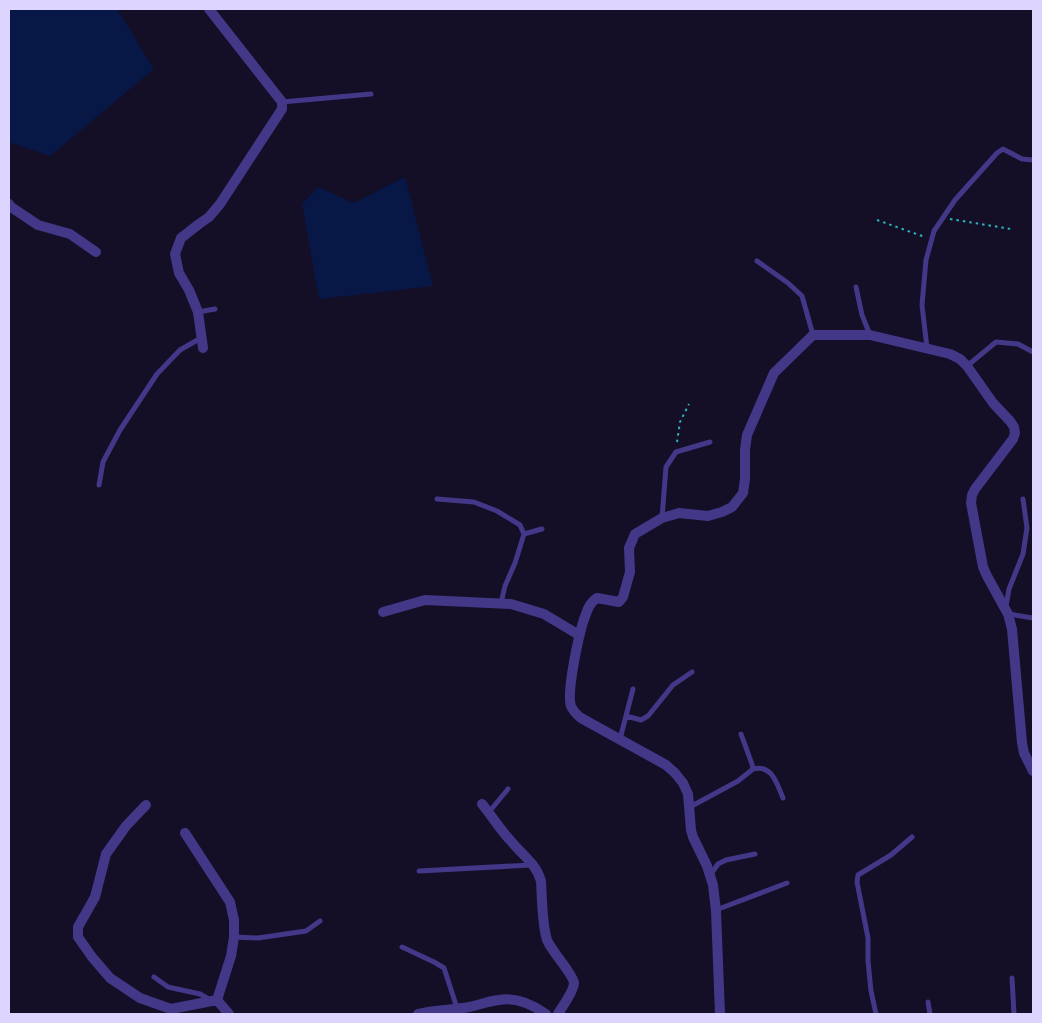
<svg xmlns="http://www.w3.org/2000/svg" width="1042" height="1023" viewBox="0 0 1042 1023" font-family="Arial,sans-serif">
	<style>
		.water { fill: #081846 }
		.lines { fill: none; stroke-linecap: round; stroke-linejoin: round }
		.path { stroke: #29b6bd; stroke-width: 2; stroke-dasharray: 2.5 4; stroke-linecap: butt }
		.service { stroke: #433788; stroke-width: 5 }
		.minor { stroke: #433788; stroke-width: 10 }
	</style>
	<rect width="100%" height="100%" fill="#150e27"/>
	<!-- water -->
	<path class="water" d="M9,9h108l37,60 -104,87 -41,-14z
		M405,177l28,109 -114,13 -17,-95 16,-17 36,16z"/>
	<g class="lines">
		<!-- path -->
		<path class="path" d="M950,219l61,10
			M877,220l48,17
			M677,442l3,-20 9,-18"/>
		<!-- service -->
		<path class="service" d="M282,102l89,-8
			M757,261l31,22 14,13 11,39
			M856,287l6,28 8,20
			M198,312l17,-3
			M927,348l-5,-43 4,-45 8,-29 21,-31 42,-47 6,-4 19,10 11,1
			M967,366l29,-24 22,2 15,8
			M99,485l4,-23 17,-32 37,-56 23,-24 21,-12
			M437,499l37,3 23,9 23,14 4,9 -9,29 -10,23 -4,17
			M662,518l4,-51 10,-15 34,-10
			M524,534l18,-5
			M1006,606l3,-17 14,-35 4,-26 -4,-29
			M1009,614l24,4
			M626,716l15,4 7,-4 25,-31 19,-13
			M620,739l13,-50
			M753,769c19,-5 24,15 30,29
			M690,807l48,-26 15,-12 -1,-5 -11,-30
			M489,812l19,-23
			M419,871l112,-6
			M711,874l7,-10 8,-4 29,-6
			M716,910l71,-27
			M234,937l24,1 48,-7 14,-10
			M402,947l32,15 10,6 13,40
			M154,977l14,10 32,7 12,7
			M1012,978l2,36
			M928,1002l2,12
			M876,1014l-5,-23 -3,-30v-23l-11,-56 1,-7 33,-20 21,-18"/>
		<!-- minor -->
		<path class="minor" d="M9,204l2,3 27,18 32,9 26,18
			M203,348l-5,-36 -9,-22 -10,-17 -4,-19 6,-16 18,-14 10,-7 11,-13 62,-95v-7l-73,-93
			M383,612l42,-12 86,4 33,10 35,21
			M482,804c10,12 18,26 29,37 11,14 25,22 30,40 1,17 1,43 6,59 5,12 26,34 27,43 0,8 -12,24 -16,31
			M146,805l-20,21 -20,28 -11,43 -17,30v10l14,20 18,21 30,20 31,11 46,-9
			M185,833l45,69 4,18v17l-3,19 -14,44 12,14
			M418,1014c16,-4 34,-4 51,-7 10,-2 20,-6 30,-7 17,-3 34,5 47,14
			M720,1014l-4,-103 -3,-26 -6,-19 -14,-29 -2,-7 -3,-36 -5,-11 -8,-10 -9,-8 -85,-47c-5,-4 -8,-7 -10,-12 -5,-14 9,-78 15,-92 2,-7 5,-12 11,-16l22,4 4,-5 7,-25 -1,-24 6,-14 27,-16 17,-5 29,3 14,-4 10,-5 11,-14 2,-14v-29l2,-15 27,-62 39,-38h57l80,19 10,5 7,7 26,37 17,18 4,6 1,6 -2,6 -38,50 -3,6 -1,8 12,64 4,9 21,38 4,15 10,114 2,10 9,18"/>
	</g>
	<!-- border -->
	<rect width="1042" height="1023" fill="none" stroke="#ddd4ff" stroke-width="20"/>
</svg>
